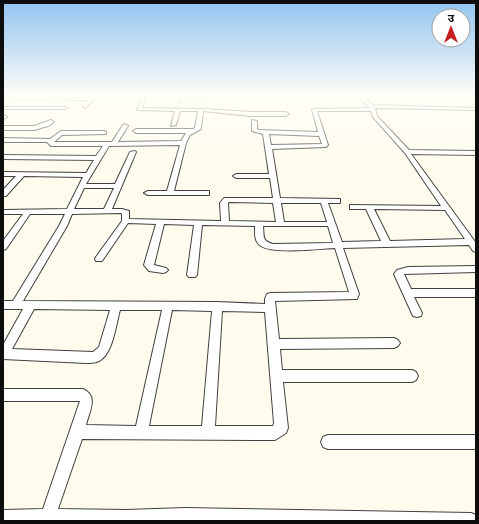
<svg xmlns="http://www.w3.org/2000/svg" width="479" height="524" viewBox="0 0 479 524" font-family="'PT Serif','Noto Sans Devanagari',serif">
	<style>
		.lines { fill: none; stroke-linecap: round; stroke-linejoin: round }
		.minor-casing { stroke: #404040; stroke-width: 2 }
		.minor { fill: #fff; fill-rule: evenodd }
	</style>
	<rect width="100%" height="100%" fill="#fffced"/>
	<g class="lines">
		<!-- minor casing -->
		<g class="minor-casing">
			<path id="minor" d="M93,96h4l-12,12 -2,-1 5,-7 -85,-1v-2l88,1z
				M142,96h4l-4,12 64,1 44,3h36l3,2 -3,2h-36l-47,-5 -2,18 -11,6 -4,8 -12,48h35v4h-61l-4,-2 4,-2h19l13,-46 -71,1 -23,38h29l15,-32 5,-1 1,1 -24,57h10l7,2v8l92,2 -1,-18 4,-5h49l-3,-20h-34l-3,-2 3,-2h33l-6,-40 -11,-3v-11l5,1v8l2,1 59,2 -6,-23 58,-1 -13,-12h5l11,9 103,3v2l-101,-2 2,8 32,34 67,1v4l-65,-1 65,89v9l-3,-1 -4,-6 -126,3 16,46 -2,5 -82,2 4,38 115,-1 4,2 2,3 -2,3 -4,2 -114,1 2,21h130l4,2 2,4 -2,4 -4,2h-129l5,46 -2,5 -11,7 -193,-1 -24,70 68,1 59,-2 286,5 5,2v6h-473v-11l40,-1 37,-108h-77v-12h80c16,7 6,23 3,36l50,1 26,-116h-42c-4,14 -7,44 -21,51 -4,2 -9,2 -13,2l-83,-4v-14l20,-36h-20v-8h10l46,-75 6,-12h-35l-24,35 -3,1v-9l20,-27h-20v-4l64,-1 16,-32 -59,-1 -18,20h-3v-6l13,-14h-13v-4l83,1 8,-13 -91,-1v-4l93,1 7,-10h-52l-4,-4h-44v-4l47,1 11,-8h43l2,1v2l-44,1 -8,7h58l11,-17 2,-1 3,2 -10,16 63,-1 5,-8h-50l-3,-2 3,-2h57l2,-1 3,-17h-18l-4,14 -5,1 4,-15 -38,-1zM317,111h54l2,6 32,36 36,53 -91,-1v4h16l15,32 -39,1 -14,-39h12v-4l-60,-1 -8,-49 54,-2 2,-2zM269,134l50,2 3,8 -51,1zM84,188h30l-10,21h-30zM229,202l44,1 3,19 -47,-1 -1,-18zM281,203h40l6,19h-43zM374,209l71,1 20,29 -75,2zM121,213l1,1v7l-26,36 -1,2 1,2h6l26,-38 28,1 -12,41 5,6 14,2 3,-1 2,-2 -2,-2 -12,-3 10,-41 30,1 -7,50 2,2h6l2,-2 5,-50 53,1c0,7 -1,16 6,20 12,8 58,3 74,2l14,44 -78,1 -4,1 -2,5v5l-48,-2 -194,-1 44,-75 5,-12zM263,226h65l5,17 -60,1c-11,-3 -9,-7 -10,-18zM34,309l76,1 -11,37 -6,5 -81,-3zM172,310l40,1 -10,115h-53zM222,311l43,1 9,111 -1,3h-58z
				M408,96h68v2l-66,-1z
				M181,97h27l2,1 -2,1h-23l-4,4 -2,-1z
				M3,107h62l2,1 -2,1h-62z
				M3,115l3,1 1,1 -4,2z
				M51,120l3,2 -1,1 -5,3 -14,4h-31v-4h31z
				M476,266v6l-72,2 7,15h65v8h-62l8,16 -1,3 -4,1 -4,-1 -19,-42 3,-4 11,-3z
				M328,435h148v14h-148l-5,-2 -2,-5 2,-5z"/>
		</g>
		<!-- minor -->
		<use href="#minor" class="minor"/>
	</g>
	<!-- sky -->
	<linearGradient id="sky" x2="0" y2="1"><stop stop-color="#91c3ef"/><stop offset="0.57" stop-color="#fffef7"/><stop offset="1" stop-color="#fffef7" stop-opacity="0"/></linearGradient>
	<rect width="479" height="169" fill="url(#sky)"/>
	<!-- border -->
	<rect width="479" height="524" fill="none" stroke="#0d0d0d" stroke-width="8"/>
	<!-- north arrow -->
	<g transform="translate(451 28)"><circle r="19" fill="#ffffff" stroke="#9e9e9e"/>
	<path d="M0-3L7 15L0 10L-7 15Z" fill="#c41e1e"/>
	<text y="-6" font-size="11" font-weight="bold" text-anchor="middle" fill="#0d0d0d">उ</text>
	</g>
</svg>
